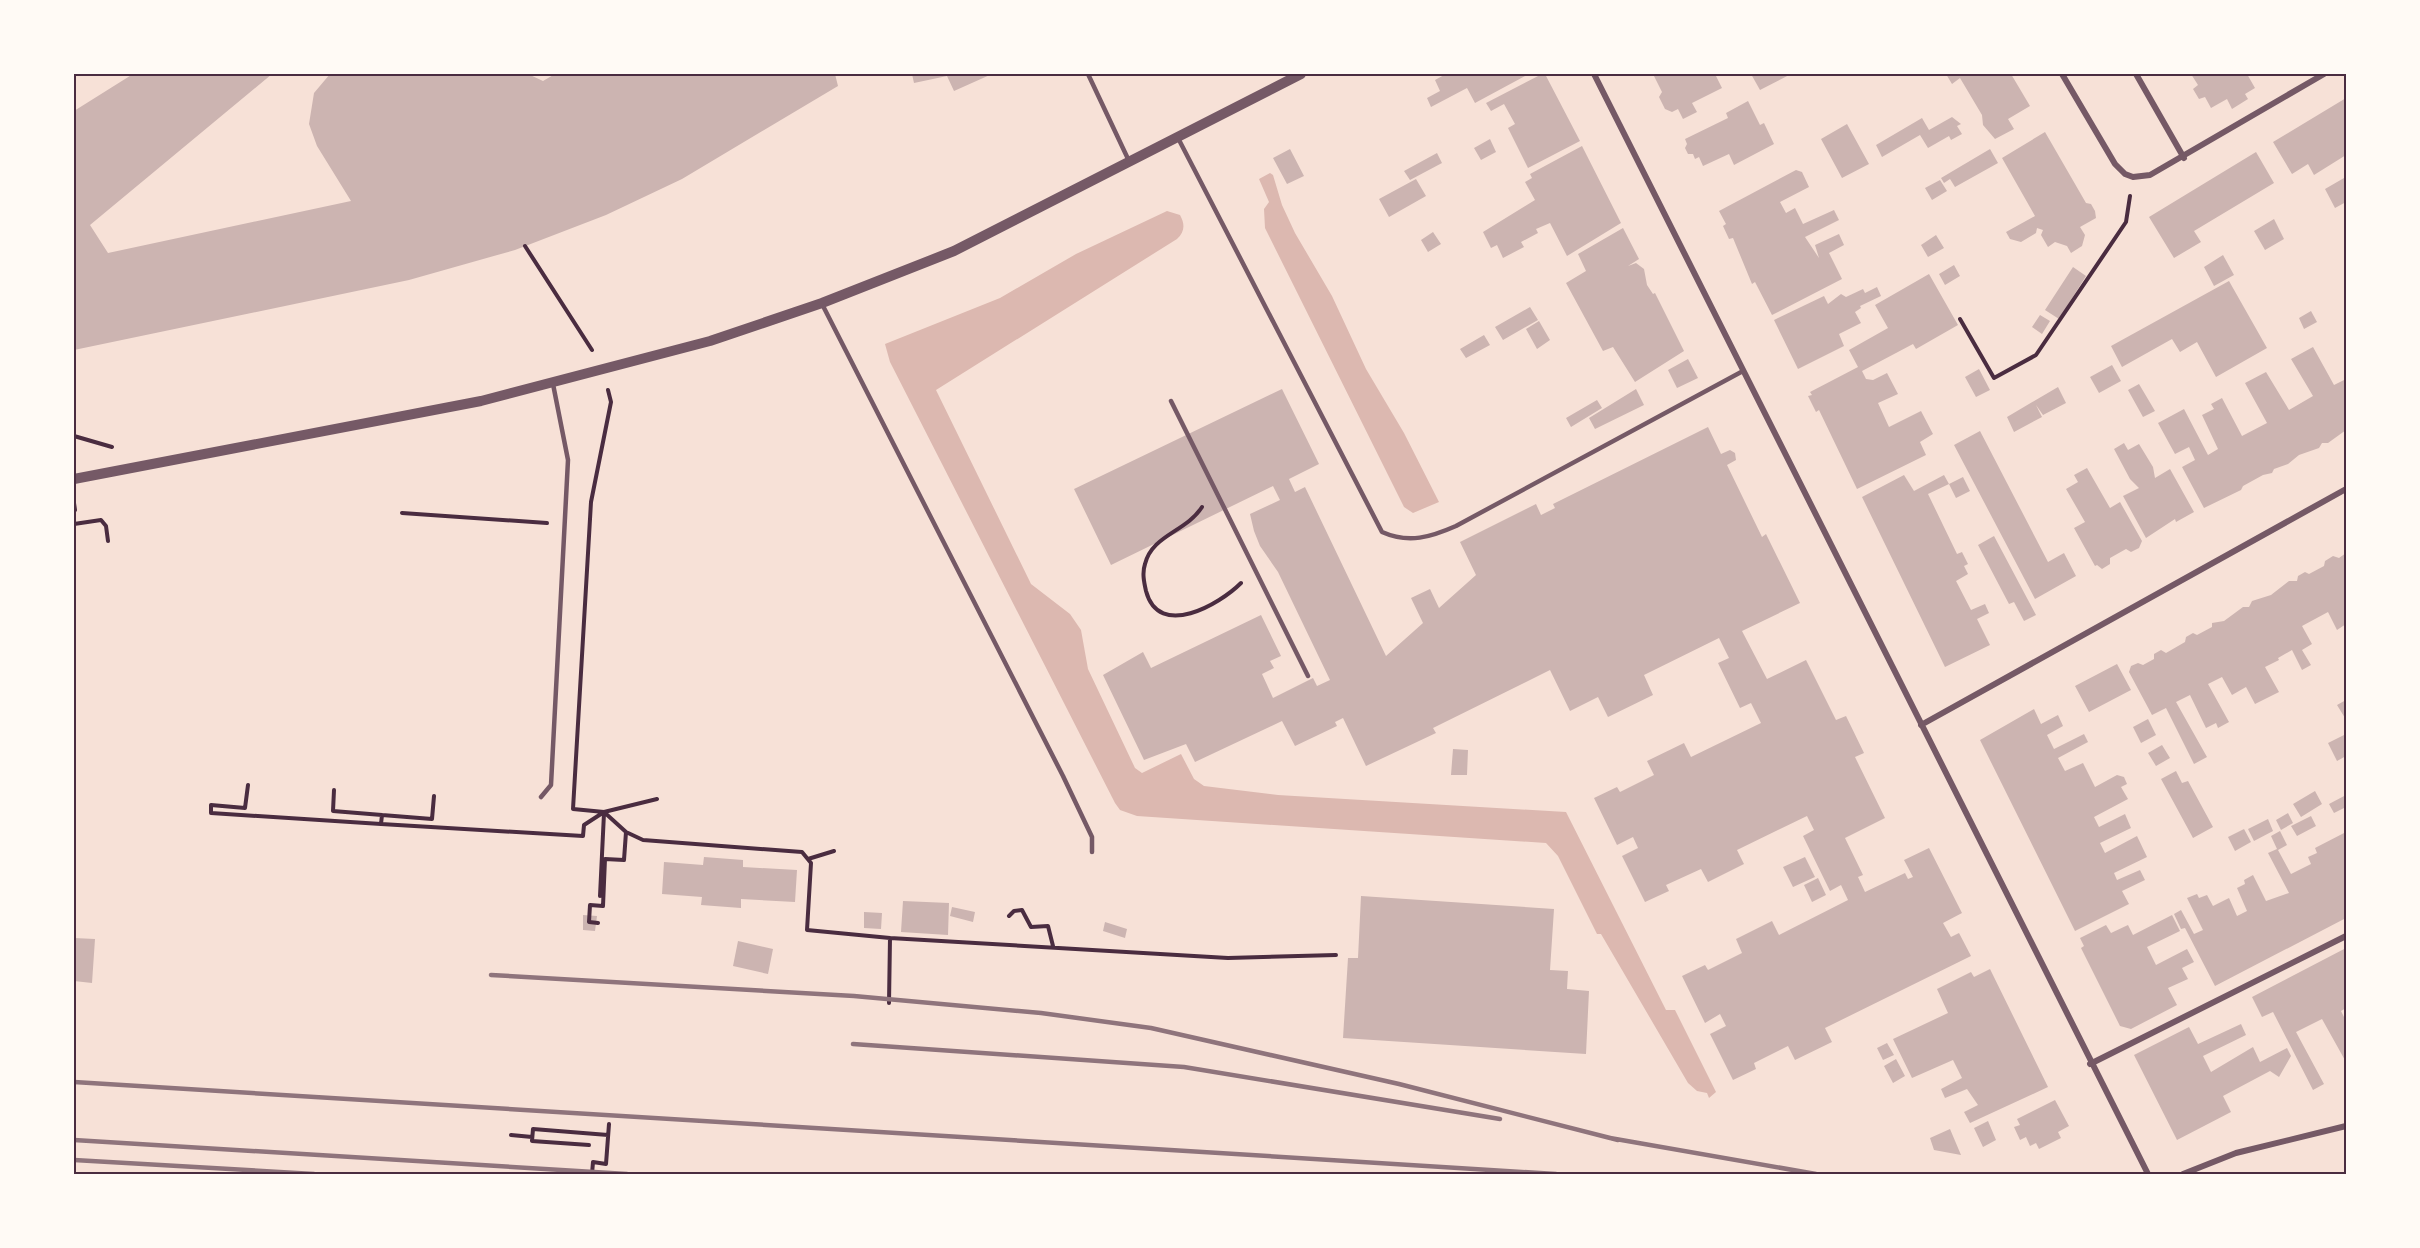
<svg xmlns="http://www.w3.org/2000/svg" width="2420" height="1248" viewBox="0 0 2420 1248" font-family="Jost,sans-serif">
	<style>
		.water { fill: #dcb8b0 }
		.building { fill: #ccb4b1 }
		.lines { fill: none; stroke-linecap: round; stroke-linejoin: round }
		.path { stroke: #4a2c40; stroke-width: 4 }
		.service { stroke: #755966; stroke-width: 4.5 }
		.minor { stroke: #755966; stroke-width: 6 }
		.tertiary { stroke: #755966; stroke-width: 10 }
		.rail { stroke: #8f747c; stroke-width: 4.5 }
		.neatline { fill: none; stroke: #4a2c40; stroke-width: 2 }
	</style>
	<rect width="100%" height="100%" fill="#f7e1d7"/>
	<!-- water -->
	<path class="water" d="M1270,173l3,2 9,30 13,28 37,63 34,73 38,64 35,69 -26,11 -9,-6 -139,-279 -1,-19 5,-7 -10,-23z
		M1167,211l13,4c5,9 5,17 -3,24l-241,151 95,194 39,30 11,16 7,39 47,99 7,5 39,-19 13,25 10,7 74,9 288,17 100,198h9l41,82 -7,6 -2,-5 -10,-2 -9,-8 -87,-149h-4l-39,-78 -12,-13 -409,-27 -17,-6 -5,-7 -225,-441 -5,-18 115,-46 76,-44z"/>
	<!-- building -->
	<path class="building" d="M133,74h139l-182,151 18,28 243,-52 -34,-55 -8,-22 5,-31 16,-19h198l15,7 12,-7h280l3,12 -156,93 -76,36 -91,35 -106,30 -335,70v-239z
		M912,74h80l-38,17 -7,-15 -33,7z
		M1446,74h83l-54,29 -8,-15 -36,19 -4,-9 13,-7 -5,-11z
		M1542,74h3l35,67 -52,27 -20,-40 7,-4 -11,-20 -13,7 -5,-8z
		M1653,74h62l7,14 -30,15 5,9 -14,7 -5,-10 -6,3 -7,-3 -6,-12 3,-5z
		M1751,74h40l-31,16z
		M1946,74h65l19,32 -22,13 6,10 -19,10 -12,-14 -1,-10 -22,-37 -8,6z
		M2191,74h56l8,14 -10,6 3,5 -16,10 -5,-10 -16,9 -6,-11 -6,2 -6,-10 5,-4z
		M2346,98v57l-32,20 -6,-11 -16,10 -19,-32z
		M1748,101l12,24 4,-2 10,21 -40,21 -5,-11 -26,12 -4,-9 -4,2 -2,-5h-5l-3,-6 2,-4 -2,-5 43,-21 -2,-5z
		M1952,117l9,7 -4,2 5,8 -11,6 -2,-4 -21,12 -8,-13 -38,22 -6,-12 46,-27 7,12z
		M1847,124l22,40 -27,14 -21,-39z
		M2045,132l41,71 5,1 4,7 1,7 -16,9 5,8 -3,11 -11,7 -4,-7 -12,-4 -7,5 -7,-12 2,-5 -6,-2 -1,5 -15,9 -11,-3 -4,-7 29,-16 -33,-58z
		M1490,139l6,13 -15,8 -7,-12z
		M1582,146l39,77 -54,33 -17,-33 -14,6 2,4 -17,9 3,5 -21,11 -6,-13 -6,3 -8,-16 52,-32 -10,-18 7,-4 -2,-4z
		M1290,149l14,27 -17,8 -14,-26z
		M1990,149l8,14 -43,24 -5,-8 -6,4 -3,-5z
		M2256,152l18,31 -80,48 7,11 -27,16 -25,-41z
		M1437,153l5,10 -32,17 -6,-9z
		M1796,170l6,2 7,15 -29,15 6,11 9,-5 8,16 31,-14 5,10 -34,17 14,21 -4,-13 24,-11 5,11 -15,8 13,26 -70,36 -17,-33 -3,2 -19,-46 -4,1 -6,-13 3,-2 -7,-13z
		M2344,178l2,24 -11,6 -10,-19z
		M1416,179l10,17 -37,21 -10,-18z
		M1940,180l7,11 -15,9 -7,-12z
		M2274,219l10,20 -19,11 -11,-19z
		M1623,228l16,31 -11,7 8,-3 8,6 3,16 6,9 2,-1 29,58 -49,31 -22,-35 -10,4 -37,-68 20,-12 -8,-17z
		M1433,232l8,12 -13,8 -7,-12z
		M1936,235l8,13 -16,9 -7,-12z
		M2223,255l11,20 -20,11 -10,-19z
		M1954,265l6,11 -15,9 -6,-11z
		M2073,267l13,9 -27,43 -14,-9z
		M1929,274l29,51 -42,24 -3,-5 -51,27 4,8 7,1 14,-7 11,21 -20,9 11,24 32,-16 12,23 -13,8 6,13 -69,34 -38,-79 -3,2 -8,-16 4,-1 -2,-3 48,-25 -9,-17 39,-22 -13,-23z
		M2229,281l38,67 -51,29 -19,-35 -17,10 -8,-13 -50,28 -11,-21z
		M1877,287l4,9 -21,10 1,2 -6,4 6,11 -22,11 5,12 -46,23 -24,-49 50,-24 4,8 13,-10 5,3 17,-8 2,4z
		M1530,307l8,13 -35,20 -8,-13z
		M2311,311l6,11 -13,7 -5,-11z
		M2040,315l10,6 -8,13 -10,-7z
		M1539,321l11,19 -13,9 -11,-20z
		M1484,335l6,10 -24,13 -6,-9z
		M2313,347l21,38 12,-6v51l-18,13h-6l-3,5 -20,7 -11,9 -14,5 -2,4 -9,2 -20,11 -2,4 -37,18 -22,-41 13,-7 -6,-13 -14,7 -17,-31 26,-14 24,46 10,-6 -16,-34 12,-6 -3,-5 11,-6 20,38 25,-13 -22,-40 21,-11 23,38 24,-14 -22,-37z
		M1688,359l10,19 -21,10 -9,-18z
		M2112,365l9,16 -22,12 -9,-16z
		M1979,369l11,21 -14,7 -11,-20z
		M2139,384l16,27 -12,6 -15,-27z
		M2058,387l8,16 -23,12 -7,-10 6,12 -28,15 -7,-15z
		M1282,389l37,75 -30,15 6,13 10,-5 81,169 37,-33 -12,-25 19,-9 9,19 37,-33 -16,-33 76,-38 5,11 14,-7 -2,-4 155,-77 13,27 9,-4 5,3 1,7 -9,5 35,72 4,-3 34,69 -58,28 25,48 39,-19 30,60 10,-4 18,37 -9,4 30,61 -40,20 18,37 -5,2 7,15 40,-19 3,6 5,-2 -9,-17 25,-12 33,65 -19,10 8,14 8,-4 12,23 -146,72 7,14 -37,18 -7,-14 -34,17 2,6 -23,11 -23,-46 16,-8 -6,-12 -15,9 -23,-47 23,-11 3,5 34,-17 -6,-14 36,-18 7,14 69,-35 -7,-15 -11,6 -27,-55 11,-6 -7,-14 -70,34 7,14 -36,18 -7,-13 -35,16 3,6 -24,11 -23,-46 16,-8 -5,-11 -16,8 -23,-47 23,-11 3,5 34,-17 -7,-14 37,-18 7,14 70,-34 -10,-20 -11,5 -22,-45 11,-5 -10,-20 -75,37 9,20 -45,22 -10,-20 -28,14 -20,-41 -117,58 3,5 -70,33 -23,-48 -8,4 2,4 -42,20 -13,-25 -87,41 -9,-18 -42,16 -41,-85 40,-23 8,16 110,-53 20,41 -11,5 4,7 -12,6 11,24 40,-20 4,8 13,-6 -52,-108 -18,-26 -6,-15 -4,-17 30,-14 -7,-14 -162,79 -37,-76z
		M1636,389l8,16 -49,24 -6,-11z
		M1597,400l5,8 -31,19 -5,-9z
		M1980,431l68,131 16,-9 12,23 -41,23 -81,-154z
		M2124,443l4,7 11,-6 14,23 2,11 15,-9 24,43 -18,10 -1,-3 -29,19 -23,-42 16,-8 -9,-9 -16,-30z
		M2087,468l23,40 10,-6 22,39 -3,7 -8,4 -5,-3 -16,9v6l-8,5 -5,-4 -2,1 -21,-38 11,-6 -19,-33 12,-7 -4,-7z
		M1904,475l10,16 30,-16 5,9 -21,10 29,60 5,-2 6,12 -4,2 4,8 -12,7 15,29 14,-6 4,9 -12,6 13,26 -45,22 -83,-170z
		M1963,477l7,14 -14,7 -7,-14z
		M1994,536l42,79 -12,6 -10,-19 -5,2 -31,-59z
		M2346,553v71l-9,6 -9,-18 -26,14 10,18 -10,6 9,15 -9,5 -10,-20 -14,8 1,2 -14,7 14,25 -24,12 -9,-17 -14,8 -10,-18 -14,7 21,38 -11,6 -2,-5 -10,5 -16,-33 -14,7 31,55 -13,7 -28,-56 -14,7 -23,-43 2,-6 7,-3 5,2 11,-6v-5l7,-4 5,3 19,-11 1,-5 7,-4 4,2 15,-8v-4l12,-2 19,-14h6l3,-6 19,-6 18,-14h8l1,-5 7,-4 4,2 15,-8 1,-5 8,-5 6,2z
		M2117,664l14,26 -42,22 -14,-26z
		M2346,700v17l-1,1 -8,-13z
		M2034,709l7,15 17,-9 5,11 -16,9 7,14 30,-15 4,8 -30,16 7,13 18,-8 12,24 22,-12 7,2 3,7 -6,3 7,12 -34,18 5,10 26,-13 6,14 -31,15 5,10 32,-17 10,21 -33,16 3,7 23,-10 5,10 -23,11 7,13 -54,27 -95,-191z
		M2148,719l8,16 -15,8 -8,-16z
		M2346,734v22l-9,5 -9,-18z
		M2162,745l8,13 -14,8 -8,-13z
		M1453,749l15,1 -1,25h-16z
		M2176,771l6,12 6,-2 25,46 -20,11 -32,-59z
		M2315,791l7,13 -21,13 -8,-13z
		M2346,795v12l-12,6 -5,-9z
		M2288,813l5,10 -12,7 -5,-10z
		M2311,816l5,10 -19,10 -6,-10z
		M2268,819l5,12 -19,10 -6,-12z
		M2244,829l7,13 -16,9 -7,-14z
		M2280,831l7,14 -9,5 13,24 20,-10 -3,-7 9,-4 -2,-5 31,-16v86l-131,68 -30,-58 -4,1 -7,-15 7,-4 13,24 9,-4 -16,-32 10,-4 2,4 8,-3 6,11 16,-8 8,18 10,-5 -10,-23 8,-4 -1,-4 9,-5 13,26 23,-8 -21,-40 9,-4 -6,-13z
		M704,857l39,3v7l54,3 -2,32 -54,-3v9l-40,-3 1,-8 -40,-3 2,-32 39,3z
		M1805,857l10,20 -22,10 -10,-20z
		M1818,878l8,17 -14,7 -8,-17z
		M1361,896l193,13 -4,61 18,1 -1,18 22,2 -3,63 -243,-16 5,-80h10z
		M903,901l46,2 -1,32 -47,-3z
		M952,907l23,5 -2,10 -23,-6z
		M864,912l18,1 -1,16 -17,-1z
		M583,915l14,1 -2,15 -12,-1z
		M2172,915l8,16 -33,16 9,18 31,-16 7,13 -12,6 6,11 -20,9 9,17 -46,24 -11,-3 -39,-78 3,-2 -4,-8 26,-13 5,8 17,-8 5,10z
		M1105,922l22,7 -2,9 -22,-7z
		M74,938l21,1 -3,44 -18,-2z
		M738,941l35,8 -5,25 -35,-8z
		M2346,948v60l-5,3 5,10v41l-24,-43 -26,13 28,52 -11,6 -40,-78 -11,5 -10,-20z
		M1990,969l58,118 -78,36 -6,-11 14,-7 -11,-16 -22,9 -4,-9 21,-11 -9,-18 -41,18 -19,-39 55,-26 -11,-24 34,-17 3,5z
		M2241,1024l5,11 -43,21 8,16 42,-25 7,15 27,-14 4,8 -12,21 -9,-6 -47,25 8,16 -54,28 -43,-85 55,-28 9,17z
		M1887,1043l7,12 -11,5 -6,-12z
		M1896,1059l9,17 -12,7 -9,-17z
		M2055,1100l14,26 -11,6 3,6 -22,11 -3,-6 -6,3 -4,-9 -6,3 -6,-13 6,-2 -3,-6z
		M1988,1121l8,19 -13,7 -9,-19z
		M1950,1129l11,26 -27,-5 -4,-12z"/>
	<g class="lines">
		<!-- path -->
		<path class="path" d="M525,246l67,104
			M1960,319l34,59 42,-23 90,-133 4,-26
			M74,436l38,11
			M74,503l1,7
			M1202,507c-16,25 -50,28 -57,57 -3,9 -1,18 1,27 13,49 74,13 95,-8
			M402,513l145,10
			M74,524l27,-4 5,6 2,15
			M248,785l-3,23 -34,-3v8l170,11
			M334,790l-1,21 49,4
			M434,796l-2,23 -50,-4 -1,9 202,12 1,-11 20,-13 53,-13
			M604,812l-31,-3 18,-307 20,-100 -3,-12
			M604,812l22,20 17,8 159,12 9,11 -4,67 83,8 -1,65
			M808,859l26,-8
			M600,896l4,-83
			M1009,916l5,-5 8,-1 9,17 17,-1 5,20
			M598,923l-9,-1 1,-17 13,1 2,-47 19,1 2,-28
			M890,938l338,20 108,-3
			M511,1135l21,2
			M589,1145l-57,-4 1,-12 75,6
			M592,1174l1,-12 13,2 3,-40"/>
		<!-- service -->
		<path class="service" d="M1088,74l41,87
			M1178,138l204,394c27,12 49,5 74,-6l287,-155
			M822,304l241,472 29,61v15
			M1171,401l137,275
			M541,797l10,-12 17,-325 -15,-76"/>
		<!-- minor -->
		<path class="minor" d="M1594,74l554,1100
			M2062,74l53,90 10,10 8,3 17,-2 174,-101
			M2136,74l48,84
			M1921,725l425,-236
			M2090,1064l256,-128
			M2183,1174l53,-21 110,-27"/>
		<!-- tertiary -->
		<path class="tertiary" d="M74,479l407,-78 229,-60 112,-38 132,-52 347,-177"/>
		<!-- rail -->
		<path class="rail" d="M491,975l363,21 187,17 110,15 248,56 219,56
			M853,1044l331,23 316,52
			M74,1082l1482,92
			M1610,1138l206,36
			M74,1140l553,34
			M74,1160l240,14"/>
	</g>
	<!-- border -->
	<rect width="2420" height="1248" fill="none" stroke="#fffaf5" stroke-width="150"/>
	<rect x="75" y="75" width="2270" height="1098" class="neatline"/>
</svg>
